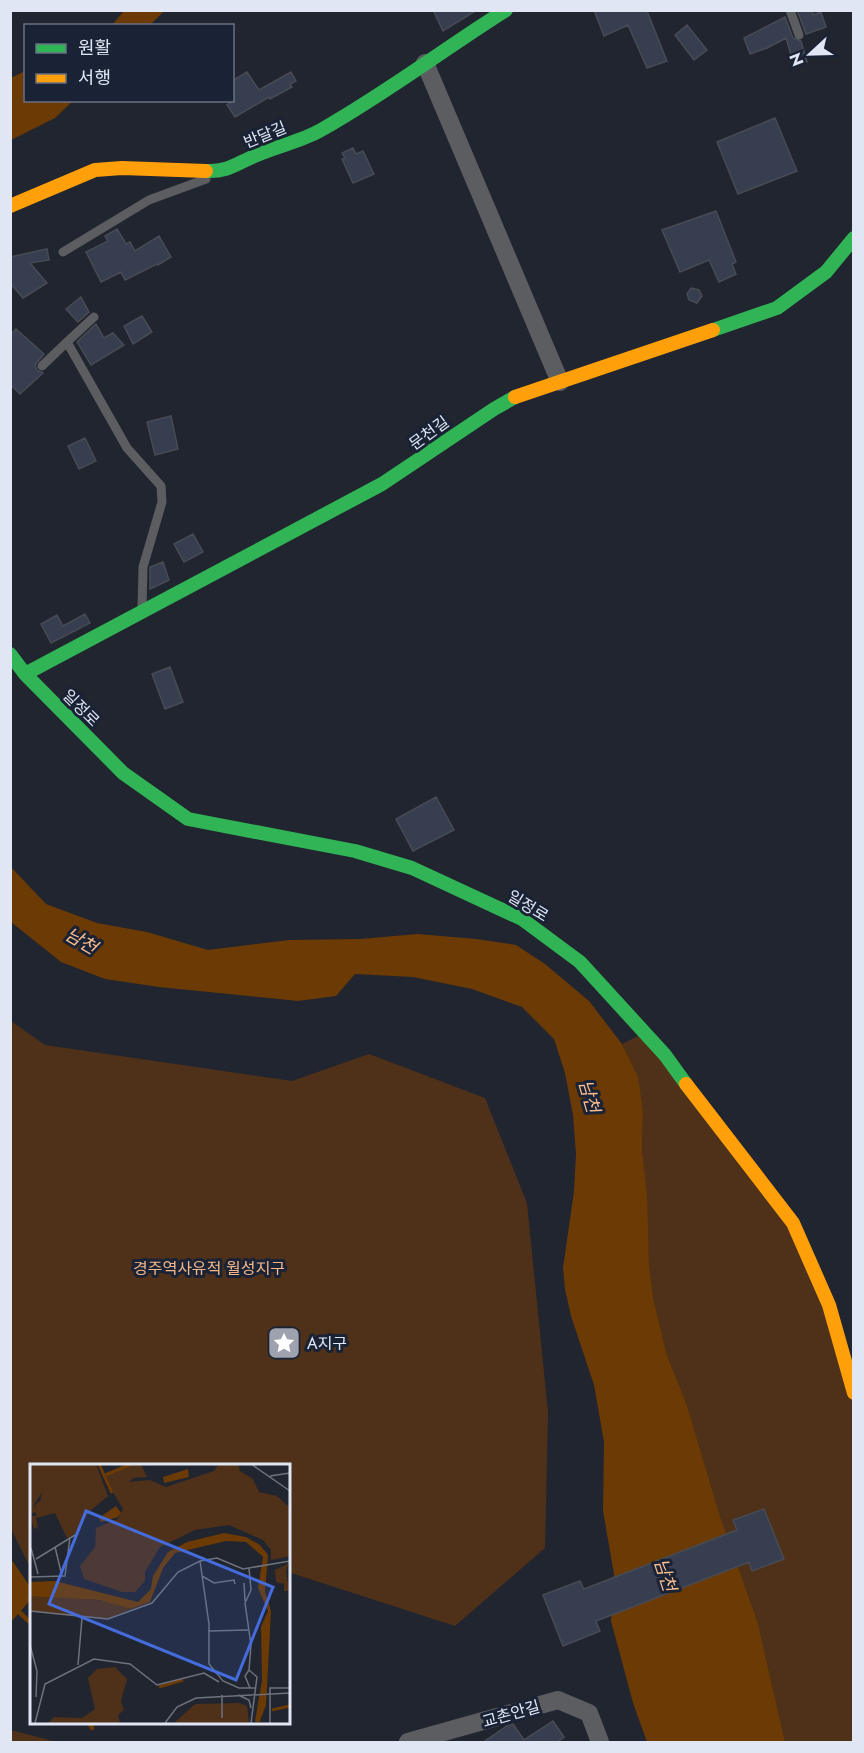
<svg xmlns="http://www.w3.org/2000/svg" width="864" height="1753" viewBox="0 0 864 1753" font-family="Jost,'Noto Sans KR',sans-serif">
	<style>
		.green { fill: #4f3119 }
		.water { fill: #6c3a04 }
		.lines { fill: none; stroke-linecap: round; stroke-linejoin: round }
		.stream { stroke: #6c3a04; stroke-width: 4.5 }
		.building { fill: #373e50; stroke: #474b54; stroke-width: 1.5 }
		.lane { stroke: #5b5d61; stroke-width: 9 }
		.street { stroke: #5b5d61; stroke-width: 18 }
		.fast { stroke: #30b455; stroke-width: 14 }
		.slow { stroke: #ff9f0a; stroke-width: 14 }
		.labels { text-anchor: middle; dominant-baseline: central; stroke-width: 6; stroke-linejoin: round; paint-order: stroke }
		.street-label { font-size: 16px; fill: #e0e6f3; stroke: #1a2235 }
		.park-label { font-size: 16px; fill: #f3b687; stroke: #1a2235 }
		.poi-label { font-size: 16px; fill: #e0e6f3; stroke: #1a2235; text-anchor: start }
		.water-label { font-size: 18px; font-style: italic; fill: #fbbe8f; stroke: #1a2235 }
		.inset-river { fill: none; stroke: #6c3a04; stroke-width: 3 }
		.inset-road { fill: none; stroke: #6d727d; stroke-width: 1.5 }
		.view { fill: #446cdd; fill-opacity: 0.15; stroke: #446cdd; stroke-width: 3 }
		.inset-edge { fill: none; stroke: #e0e6f3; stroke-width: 3 }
	</style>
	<rect width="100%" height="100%" fill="#20252f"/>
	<!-- green -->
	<path class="green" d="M11,1021l34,24 247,36 77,-27 116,44 42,105 21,209 -3,136 -90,78 -167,-54v-107h-256l-1,104 -21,-42z
		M644,1033l149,190 60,170v349h-68l-27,-119 -38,-107 -33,-111 -20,-50 -13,-53 -5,-37 -7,-115 1,-38 -6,-35 -15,-33z
		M10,1730h1l46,12h-46z"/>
	<!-- water -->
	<path class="water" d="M124,11v-1l40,1 -14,14h-38z
		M25,71l1,29 47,1 -18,17 -44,22v-62z
		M10,866l36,38 51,19 50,9 61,18 81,-10 71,-1 58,-5 58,5 40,6 29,19 44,37 33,43 16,33 5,35 -1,38 5,45 2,70 5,37 13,53 20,50 33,111 38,107 27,119h-138l-14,-39 -22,-82 3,-47 -11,-63 1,-69 -10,-57 -23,-69 -6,-27 -2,-21 11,-77 2,-37 -3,-39 -8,-42 -11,-34 -32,-32 -50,-18 -59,-12 -58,-3 -19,22 -38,5 -139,-14 -54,-8 -44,-17 -50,-40z
		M11,1559l20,29 1,10 -21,24z"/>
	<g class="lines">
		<!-- stream -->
		<path class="stream" d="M19,1612l13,12
			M89,1722l3,6"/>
	</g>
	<!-- building -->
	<path class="building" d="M433,10h44l-34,21z
		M594,10l53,1 20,50 -20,7 -19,-43 -24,11z
		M797,10h15l1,5 8,-3 5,15 -20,7z
		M785,17l8,21 8,3 6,21 -13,3 -8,-27 -19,10 -17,6 -6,-16z
		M687,25l20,25 -13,10 -19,-25z
		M247,72l12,18 32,-18 5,9 -6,3 2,3 -22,12 -1,-2 -34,20 -8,-12 5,-4v-20z
		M775,118l22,53 -59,23 -21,-52z
		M353,148l3,6 7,-3 11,23 -21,9 -11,-24 3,-1 -3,-5z
		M716,211l20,51 -4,2 4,10 -17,8 -10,-22 -29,12 -18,-42z
		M117,229l9,15 4,-2 5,9 24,-15 12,21 -13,8 -1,-1 -32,16 -4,-8 -20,10 -15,-30 22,-11 -3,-5z
		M47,249l2,11 -19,3 17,20 -24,15 -13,-15v-26z
		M691,288l8,2 3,6 -5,7 -8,-3 -2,-6z
		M81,297l8,15 -11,10 -12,-13z
		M142,316l10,16 -19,12 -9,-18z
		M96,324l8,14 9,-5 11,12 -33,20 -14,-23z
		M16,329l28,25 -9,11 2,5 6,3 -23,21 -10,-10v-49z
		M171,416l7,33 -23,6 -8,-33z
		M85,438l11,23 -17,8 -11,-23z
		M193,534l10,18 -19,10 -10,-18z
		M163,562l6,18 -19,9v-22z
		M85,614l5,9 -39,20 -10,-19 16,-9 6,11z
		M170,667l13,35 -18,7 -13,-35z
		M436,797l18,33 -41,21 -17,-32z
		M764,1509l20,50 -32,12 -3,-9 -153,59 4,10 -37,15 -20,-51 37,-14 4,8 153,-59 -4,-10z
		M553,1721l11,16 -8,6h-74l25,-17 6,-2 11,16z"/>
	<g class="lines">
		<!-- lane -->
		<path class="lane" d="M790,10l9,25
			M63,252l86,-52 57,-21
			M94,317l-27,25 60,106 34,38 1,16 -19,65 -1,41
			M42,366l25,-24"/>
		<!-- street -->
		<path class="street" d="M425,63l135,319
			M408,1742l150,-42 31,13 11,29"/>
		<!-- fast -->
		<path class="fast" d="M206,171c23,1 31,-8 51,-16 21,-9 45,-14 64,-25 64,-36 123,-81 185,-120
			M713,330l64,-22 49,-36 28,-34
			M10,654l15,20 98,99 65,46 167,32 57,17 110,51 58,43 85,93 21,29
			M25,674l357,-190 112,-75 21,-12"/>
		<!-- slow -->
		<path class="slow" d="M10,206l85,-36 27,-2 84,3
			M515,397l198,-67
			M686,1084l107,139 36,82 25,88"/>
	</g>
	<!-- icons -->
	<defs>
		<g id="sight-square" transform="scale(1.725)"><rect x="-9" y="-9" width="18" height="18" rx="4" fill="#9da2ae" stroke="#1a2235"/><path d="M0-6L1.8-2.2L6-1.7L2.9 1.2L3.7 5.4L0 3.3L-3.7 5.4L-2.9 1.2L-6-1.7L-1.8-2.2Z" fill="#fff"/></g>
	</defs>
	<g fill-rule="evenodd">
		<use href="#sight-square" x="284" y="1343"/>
	</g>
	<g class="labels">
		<!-- street labels -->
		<g class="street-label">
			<text transform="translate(265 135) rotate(-22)">반달길</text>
			<text transform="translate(429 433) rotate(-36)">문천길</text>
			<text transform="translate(81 708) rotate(45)">일정로</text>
			<text transform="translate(528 906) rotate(31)">일정로</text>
			<text transform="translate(511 1714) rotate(-16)">교촌안길</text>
		</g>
		<!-- park labels -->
		<g class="park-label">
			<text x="209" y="1268">경주역사유적 월성지구</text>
		</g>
		<!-- poi labels -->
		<g class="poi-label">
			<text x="307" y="1343">A지구</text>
		</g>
		<!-- water labels -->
		<g class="water-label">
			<text transform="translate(81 941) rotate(30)">남천</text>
			<text transform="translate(589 1096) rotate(74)">남천</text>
			<text transform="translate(665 1575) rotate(72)">남천</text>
		</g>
	</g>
	<!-- overview -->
	<g transform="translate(30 1464)">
		<rect width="260" height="260" fill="#20252f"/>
		<path d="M0,0h66l12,32 -19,16 -14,22 -8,4 -12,-25 -19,5 2,9 -4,2 -4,-13h6l-1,-11 5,-4 2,-9 -8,13 2,7 -6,2zM103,0h8l6,13 -14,1 -4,4 21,-2 16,7 48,-16 5,-7h19l2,7 13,8 6,13 18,4 12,11 1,49 -19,4v-10l-8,-10 -34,-15 -34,5 -35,17 -15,25v9l-10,11h-13l-38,-13 -4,-13 15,-19 1,-19 22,-9 5,-10 -19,-32zM259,99l-3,7 3,21h-5v-7l-8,-2 -1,-12zM13,131l63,6 25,8 -23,10 -78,-8v-15zM85,203l12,12 -6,22 3,9 -6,5 2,8h-72l6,-6 28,1 13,-9 -7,-31 9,-9zM209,239l8,3 2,17h-75l21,-19z" fill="#4f3119"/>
		<path d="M158,5l1,8 -25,6 -1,-6zM86,42l5,7 -3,4 -17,5 -2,-4zM194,69l22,4 14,8 8,10 -3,37 6,19 -5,94 -7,18 -4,-2 7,-40 -1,-54 7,-16 -10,-23 5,-31 -17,-15 -20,-1 -51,12 -12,15 -13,34 -19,7 -31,-9 -70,-4v-14l25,-1 83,21 13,-13 2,-13 15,-24 19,-10z" fill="#6c3a04"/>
		<path class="inset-river" d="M69,0l13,29M73,12l28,-12M129,223l24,-7M242,246l18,-4"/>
		<path class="inset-road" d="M221,0l39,27M240,12l20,-3M25,83l7,29M1,84l7,26M6,95l39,-24M170,97l9,63v40l14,17 16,7h16M219,104l2,22 -6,13 6,42 -2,25 8,7 -6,46M172,112l12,7 20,-3 1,4M0,113l35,-1 5,-39M214,119l1,18M0,147l78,8 44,-16 26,-31 22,-11 17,-3 26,11 47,-8M178,167l40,-1M0,181l7,26 -1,26M48,201l4,-47M219,206l-4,6 5,12M208,231l11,5 2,8M192,254v-23M5,259l10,-39 49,-25 36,5 27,21 47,-12 15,9M135,259l12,-16 19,-9 94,-5M240,259v-35h20"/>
		<path class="view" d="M56,47l187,76 -37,93 -187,-76z"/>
		<rect width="260" height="260" class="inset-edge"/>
	</g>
	<!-- border -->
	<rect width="864" height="1753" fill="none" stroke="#e0e6f3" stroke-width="24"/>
	<!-- legend -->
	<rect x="24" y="24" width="210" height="78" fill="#1a2235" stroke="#697081" stroke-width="1.5"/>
	<rect x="36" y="44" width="30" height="9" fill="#30b455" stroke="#697081" stroke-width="1.5"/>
	<text x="78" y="54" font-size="18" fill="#e0e6f3">원활</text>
	<rect x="36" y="74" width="30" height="9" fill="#ff9f0a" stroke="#697081" stroke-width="1.5"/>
	<text x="78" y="84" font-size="18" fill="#e0e6f3">서행</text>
	<!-- north arrow -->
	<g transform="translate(810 54) rotate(248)" stroke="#1a2235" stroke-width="4.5" paint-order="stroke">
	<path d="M0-4.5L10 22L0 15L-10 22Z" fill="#e0e6f3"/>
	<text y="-9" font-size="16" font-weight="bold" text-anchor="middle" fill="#e0e6f3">N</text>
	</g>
</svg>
